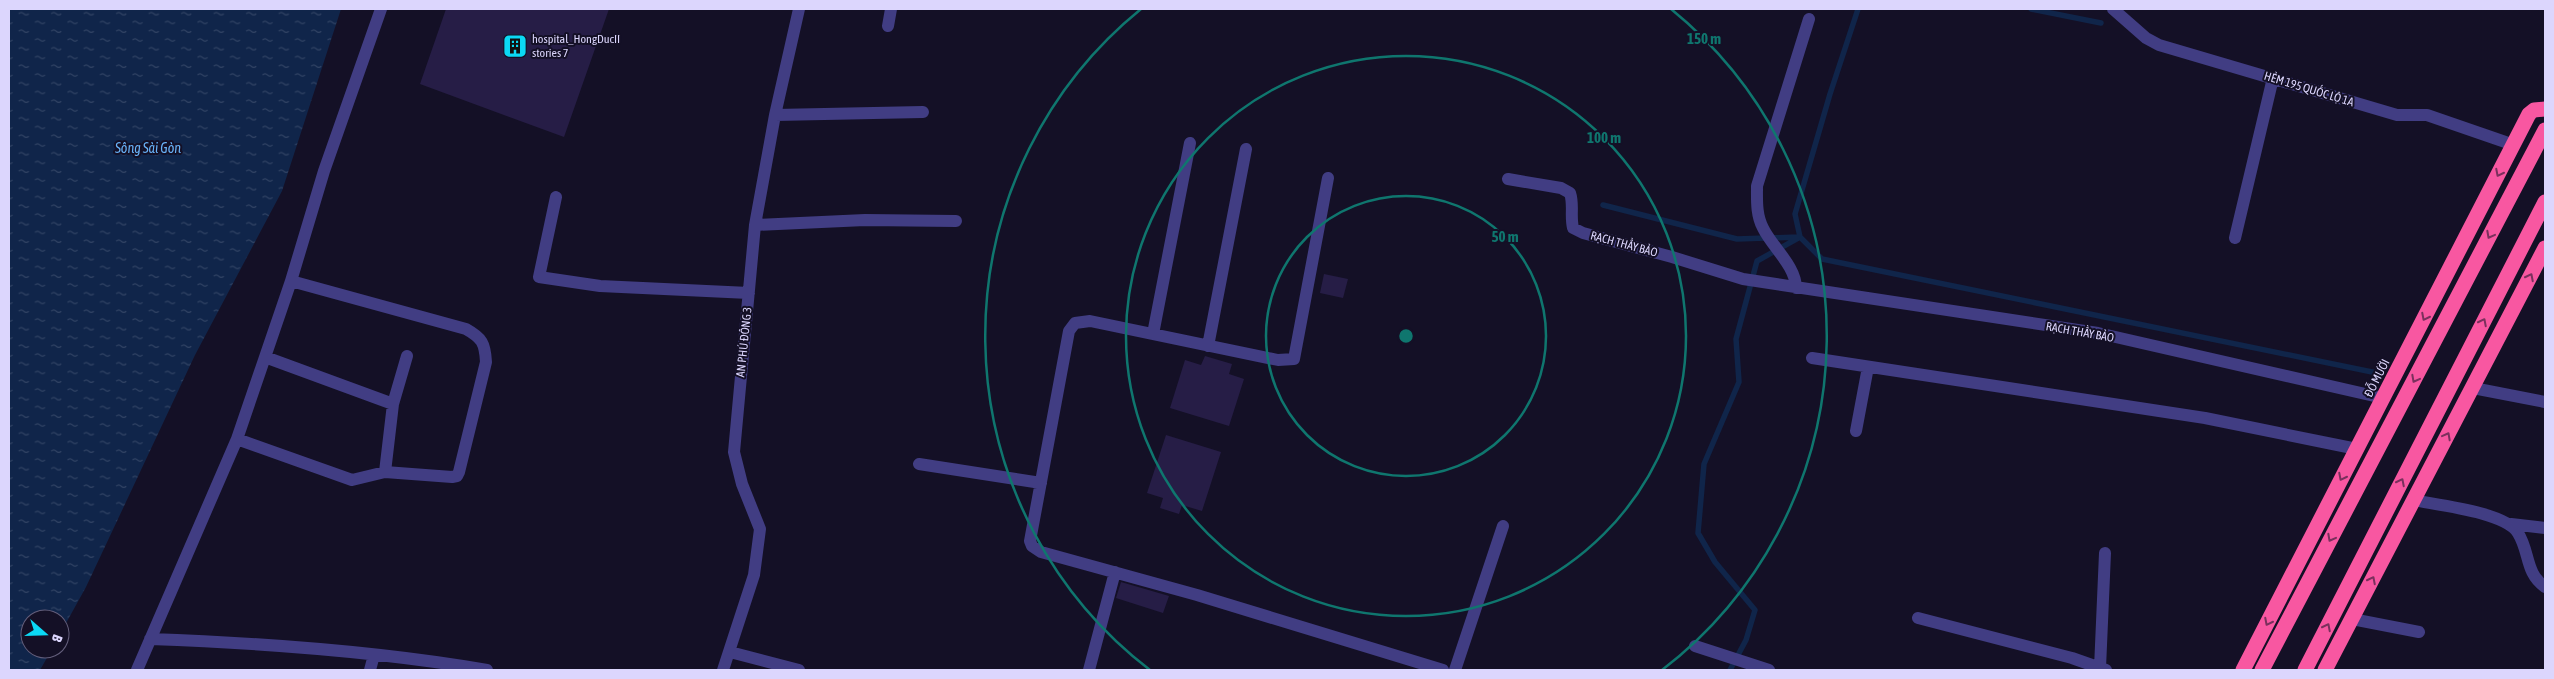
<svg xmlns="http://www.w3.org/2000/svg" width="2554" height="679" viewBox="0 0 2554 679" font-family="'Asap Condensed',sans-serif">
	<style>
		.water { fill: url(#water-ripples) }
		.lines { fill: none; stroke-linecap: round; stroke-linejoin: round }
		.stream { stroke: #10254a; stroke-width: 5.5 }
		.building { fill: #261d46 }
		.minor { stroke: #413d83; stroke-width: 12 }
		.highway { stroke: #f857a1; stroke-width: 15 }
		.oneway { stroke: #7b305d }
		.ring { fill: none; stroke: #0f766e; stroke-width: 2.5 }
		.labels { text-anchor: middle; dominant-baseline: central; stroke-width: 4; stroke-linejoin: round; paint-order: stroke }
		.poi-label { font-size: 12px; fill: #dcd6fd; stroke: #141026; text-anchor: start }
		.street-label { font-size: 12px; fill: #dcd6fd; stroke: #141026 }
		.water-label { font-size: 14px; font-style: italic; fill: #69b3f9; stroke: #141026 }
		.centre { fill: #0f766e; stroke: #141026; stroke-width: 2.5 }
		.ring-label { font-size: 15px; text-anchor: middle; font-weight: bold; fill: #0f766e; stroke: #141026; stroke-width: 4; stroke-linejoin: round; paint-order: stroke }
	</style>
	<defs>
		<pattern id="water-ripples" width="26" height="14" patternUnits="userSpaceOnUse" patternTransform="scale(1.25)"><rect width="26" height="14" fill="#10254a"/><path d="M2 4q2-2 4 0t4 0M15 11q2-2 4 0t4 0" fill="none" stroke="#324465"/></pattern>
	</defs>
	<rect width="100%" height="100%" fill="#141026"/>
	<!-- water -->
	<path class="water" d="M9,9h332l-59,182 -87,164 -109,232 -26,47v-15h-30v30h22l-12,21h-31z"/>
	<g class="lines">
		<!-- stream -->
		<path class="stream" d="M1858,9l-28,85 -35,120 5,23 22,22 555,114
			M2031,9l70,14
			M1603,205l134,34 61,-2
			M1730,670l16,-30 9,-30 -40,-48 -17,-29 6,-69 35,-82 -3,-43 21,-78 43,-24"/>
	</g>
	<!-- building -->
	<path class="building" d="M446,9h163l-45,128 -144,-53z
		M1324,274l24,5 -5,19 -23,-5z
		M1205,356l27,8 -3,10 15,5 -15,47 -59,-18 15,-48 16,5z
		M1166,435l55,17 -19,59 -20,-6 -3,9 -19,-6 3,-10 -16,-5z
		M1121,582l48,14 -6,17 -47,-15z"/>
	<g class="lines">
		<!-- minor -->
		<path class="minor" d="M2113,9l33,29 13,7 238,70h30l87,30
			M888,26l3,-17
			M775,115l148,-3
			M1328,178l-34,181 -16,1 -188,-39 -15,2 -6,8 -39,210 2,5 9,6 156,43 246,75
			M1508,179l53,9 9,5c4,12 0,22 3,35l10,5 89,24 71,22 355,54 285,65
			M556,197l-17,80 61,9 149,7
			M755,225l110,-5 91,1
			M2235,238l38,-160
			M1796,288c0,-22 -24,-41 -33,-60 -7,-13 -6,-28 -6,-42l52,-167
			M1153,334l37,-191
			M1208,346l38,-197
			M265,357l128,47
			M1812,358l393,60 152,31
			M2473,388l72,14
			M1856,431l12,-64
			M237,439l115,41 33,-8 67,5 5,-1 2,-4 27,-110c-1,-19 -4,-24 -20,-33l-175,-48
			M919,464l122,19
			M385,472l8,-68 14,-48
			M2413,500c24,5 92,12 105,33 12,19 7,40 27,54
			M2511,524l34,4
			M1918,618l154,40 34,12
			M2352,619l67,13
			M150,639c113,4 226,12 337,31
			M1695,646l74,24
			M730,652l69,18
			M2100,668l5,-115
			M137,670l100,-231 54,-158 33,-110 57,-162
			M370,670l4,-15
			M723,670l31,-95 6,-46 -18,-45 -8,-32 21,-227 20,-110 24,-106
			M1089,670l26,-98
			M1455,670l48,-144"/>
		<!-- highway -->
		<path class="highway" d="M2243,670l286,-556 5,-4 11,-1
			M2262,670l283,-540
			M2305,670l240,-468
			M2325,670l220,-422"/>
	</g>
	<!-- one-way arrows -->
	<defs><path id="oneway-chevron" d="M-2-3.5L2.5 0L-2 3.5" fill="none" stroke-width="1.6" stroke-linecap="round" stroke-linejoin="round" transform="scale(1.25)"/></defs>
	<g class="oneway">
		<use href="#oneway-chevron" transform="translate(2499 173) rotate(117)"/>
		<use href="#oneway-chevron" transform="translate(2490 235) rotate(118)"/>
		<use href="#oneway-chevron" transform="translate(2530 277) rotate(-63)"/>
		<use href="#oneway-chevron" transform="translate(2425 317) rotate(117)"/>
		<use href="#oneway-chevron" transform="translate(2483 322) rotate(-63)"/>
		<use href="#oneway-chevron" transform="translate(2415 379) rotate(118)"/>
		<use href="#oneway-chevron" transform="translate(2447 436) rotate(-62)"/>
		<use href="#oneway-chevron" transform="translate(2342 477) rotate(117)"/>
		<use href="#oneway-chevron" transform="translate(2401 482) rotate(-63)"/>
		<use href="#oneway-chevron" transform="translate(2331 538) rotate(118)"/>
		<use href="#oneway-chevron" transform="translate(2372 580) rotate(-63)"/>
		<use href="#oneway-chevron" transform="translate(2268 622) rotate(117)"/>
		<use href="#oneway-chevron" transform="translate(2327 627) rotate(-63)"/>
	</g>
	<!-- distance rings -->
	<g class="ring">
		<circle cx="1406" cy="336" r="140"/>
		<circle cx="1406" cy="336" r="280"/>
		<path d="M1150 670A421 421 0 0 1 1141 9M1671 9A421 421 0 0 1 1662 670"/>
	</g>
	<!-- icons -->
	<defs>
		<g id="building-square" transform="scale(1.25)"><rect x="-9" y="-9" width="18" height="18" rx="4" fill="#0bd9f5" stroke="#141026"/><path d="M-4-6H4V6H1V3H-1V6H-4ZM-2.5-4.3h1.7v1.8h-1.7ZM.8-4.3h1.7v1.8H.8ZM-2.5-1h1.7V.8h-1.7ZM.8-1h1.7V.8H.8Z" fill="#111"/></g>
	</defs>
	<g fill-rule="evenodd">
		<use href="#building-square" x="515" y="46"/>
	</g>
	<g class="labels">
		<!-- poi labels -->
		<g class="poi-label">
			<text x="532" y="39">hospital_HongDucII<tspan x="532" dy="14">stories 7</tspan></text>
		</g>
		<!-- street labels -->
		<g class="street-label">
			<text transform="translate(2309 89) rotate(17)">HẺM 195 QUỐC LỘ 1A</text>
			<text transform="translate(1624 244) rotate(15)">RẠCH THẦY BẢO</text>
			<text transform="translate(2080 332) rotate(10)">RẠCH THẦY BẢO</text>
			<text transform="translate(744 342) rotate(-84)">AN PHÚ ĐÔNG 3</text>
			<text transform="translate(2377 378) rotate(-63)">ĐỖ MƯỜI</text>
		</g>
		<!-- water labels -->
		<g class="water-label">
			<text x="148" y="148">Sông Sài Gòn</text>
		</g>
	</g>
	<circle cx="1406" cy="336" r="8" class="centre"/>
	<g class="ring-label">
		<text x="1704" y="44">150 m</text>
		<text x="1604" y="143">100 m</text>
		<text x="1505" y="242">50 m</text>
	</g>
	<!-- border -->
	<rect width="2554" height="679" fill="none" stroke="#dcd6fd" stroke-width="20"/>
	<!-- north arrow -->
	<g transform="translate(45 634) rotate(110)"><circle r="24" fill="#141026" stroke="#645f7c"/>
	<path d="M0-4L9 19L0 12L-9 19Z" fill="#0bd9f5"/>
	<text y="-8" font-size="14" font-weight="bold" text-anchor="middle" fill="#dcd6fd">B</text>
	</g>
</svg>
